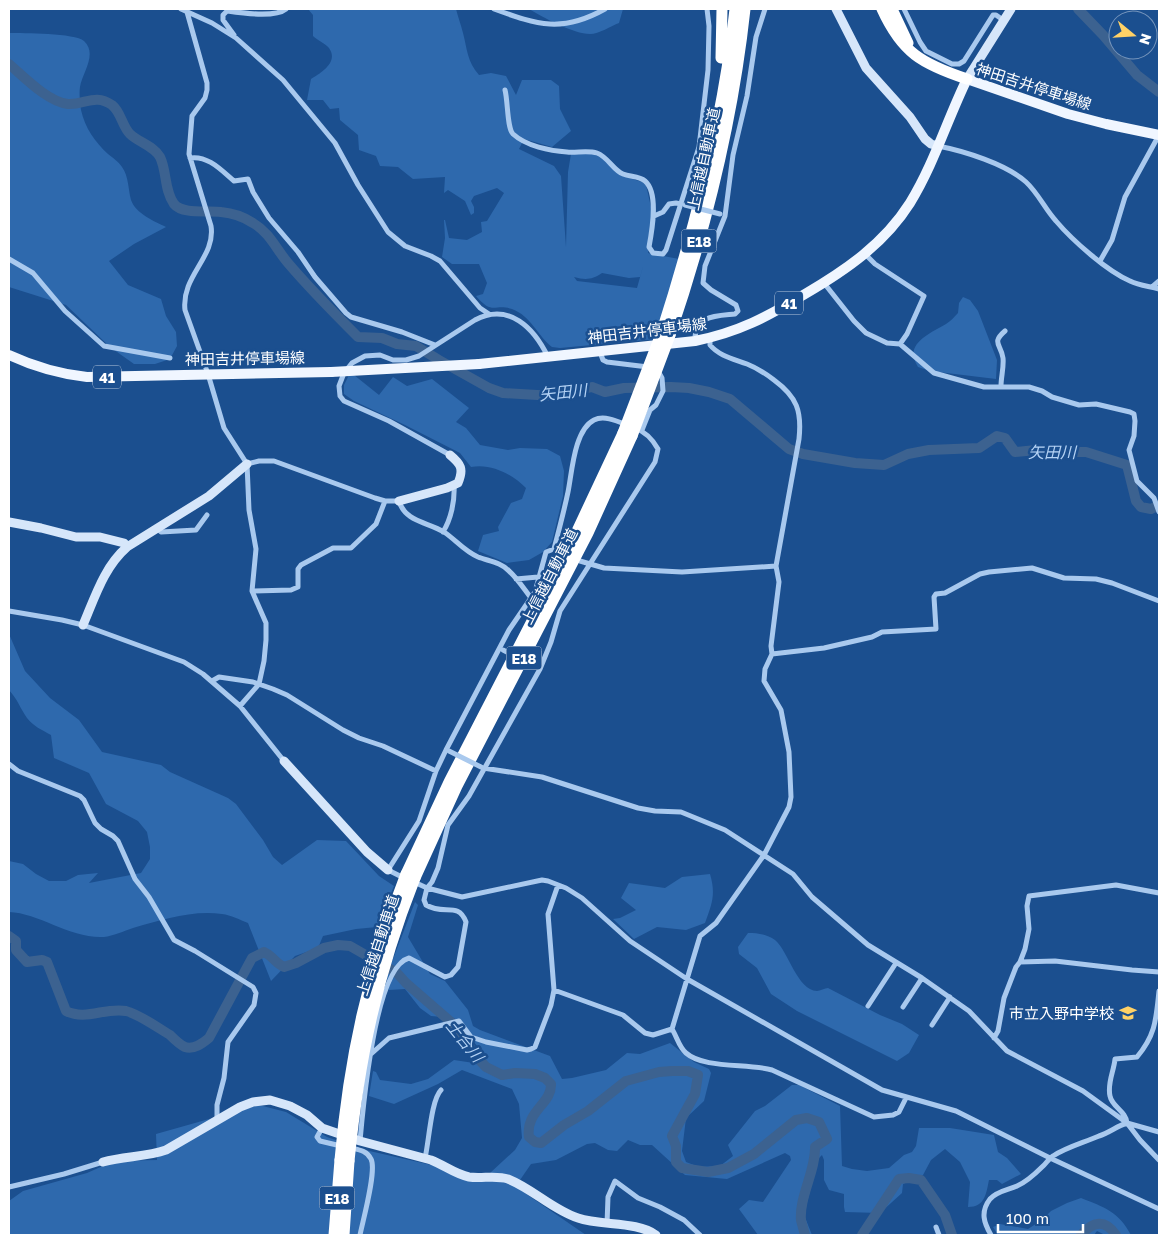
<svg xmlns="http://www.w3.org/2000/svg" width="1168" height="1244" viewBox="0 0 1168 1244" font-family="'Golos Text','Noto Sans JP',sans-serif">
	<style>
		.green { fill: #2e69ad; fill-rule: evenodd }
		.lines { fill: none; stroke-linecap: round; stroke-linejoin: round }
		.river { stroke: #3c6290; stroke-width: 10 }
		.street { stroke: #a9c9ee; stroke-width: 5 }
		.secondary { stroke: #d6e6fa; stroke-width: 9 }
		.primary { stroke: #f0f6ff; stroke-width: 10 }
		.highway { stroke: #fff; stroke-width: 11 }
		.street-bridge { stroke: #a9c9ee; stroke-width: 5 }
		.primary-bridge { stroke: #f0f6ff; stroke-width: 10 }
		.highway-bridge { stroke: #fff; stroke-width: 11 }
		.labels { text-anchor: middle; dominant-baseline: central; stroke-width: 5; stroke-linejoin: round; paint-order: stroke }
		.shield { fill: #1b4f8f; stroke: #bbcadd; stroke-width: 1 }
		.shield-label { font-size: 14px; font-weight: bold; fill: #fff }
		.street-label { font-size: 15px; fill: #fff; stroke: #1b4f8f }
		.poi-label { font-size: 15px; fill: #fff; stroke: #1b4f8f; text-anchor: end }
		.water-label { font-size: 16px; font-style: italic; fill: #b5d3f5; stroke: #1b4f8f }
	</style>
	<rect width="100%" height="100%" fill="#1b4f8f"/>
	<!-- green -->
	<path class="green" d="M308,9h148c2,8 5,16 7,24 4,15 4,29 16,42l12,-2 15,3 10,19 6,-15h29l8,6 1,23 11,22 -19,16 -28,-8 -5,10 35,17 7,10 5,71 2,-75 3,-18h23l8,3 18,18 22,7 4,3 7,31 -5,37 31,6 -23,80 -96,9 -8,-1c-15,-12 -21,-31 -40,-38 -18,-6 -19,7 -36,-13l7,-2 4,-11 -8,-19h-27l-10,-7 3,-19 -1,-18h1l4,18 18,2 15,-8 -1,-10 6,-1 17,-28 -7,-5 -23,8 -3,5 3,6v6l-3,2 -6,-14 -17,-11 -4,3 1,-16 -32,2 -15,-12 -18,-1 -4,-10 -17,-6 -1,-15 -18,-15 -1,-12 -9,1 -7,-9h-16l4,-21c10,-6 28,-17 18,-31 -3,-4 -12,-8 -16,-12v-21zM644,263l-7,25 -60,-7 -3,-4c11,3 18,3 28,-4l27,5 11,-1z
		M529,9h94l-4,14c-8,3 -20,11 -29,11 -16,0 -48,-17 -61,-25z
		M9,33c14,0 66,0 75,8 14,13 -2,32 -4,46 -1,6 0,16 1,23 4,18 14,32 27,44 5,4 11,8 14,13 7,10 6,22 9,33 5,14 23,21 35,27l-32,17 -25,17 19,24 33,14 5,17 10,16 1,14 -7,13 -15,5h-21l-24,-17 -44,-42 -57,-18z
		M963,297l7,3 8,11 19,49 -1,19 -66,-8 -12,-4c-15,-23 11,-33 28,-43 5,-3 8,-7 12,-11l1,-10z
		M349,375h5l25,20 14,-18 14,9 25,-7 37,29 -13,14 10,6 14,17 28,5 12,-2 27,1 13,7 4,15 -1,25 -11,46 -9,10 -14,8 -22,3 -29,-12 5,-16 16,-4 -1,-4 13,-24 11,-4 4,-11c-14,-14 -35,-25 -55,-21l-11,-14 -55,-28 -51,-24 -10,-7v-9z
		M9,634l16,37 25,27 29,22 23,32 59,13 9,7 58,26 8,6 27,36 10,17 9,8 35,-25 29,1 33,35 15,10 -17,41 -21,2 -33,7 -5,12 -23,8 -24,25 -23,-58c-8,-3 -17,-8 -26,-9 -31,-4 -60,6 -89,14 -9,3 -20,8 -29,9 -33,2 -65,-24 -95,-25v-51l14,3 13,10 13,7h17l12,-6 20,-2 -9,10 52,-10 9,-14v-12l-3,-15 -9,-11 -32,-17 -17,-31 -35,-15 -3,-23c-9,-5 -18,-9 -24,-17 -7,-10 -9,-18 -18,-28z
		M710,874c6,20 2,30 -5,49l-19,7 -29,-3 -23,12 -21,-20 7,-1 16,-8 -15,-12 8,-15 36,5 17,-11z
		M415,902l3,3 -10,32 22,37 15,7 23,29 5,16 7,4 70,26 12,23 10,-1 34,-8 21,-17 13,1 30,-11 24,19 15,7 2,4 -7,28 -18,17 -4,33 4,11 13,5 21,-1 13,-10 -5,-11 27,-34 10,-5 27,-21h7l41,21 2,60 10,3 15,2 22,-3 15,-13 8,-3 4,-6 3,-18h31l44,7 4,17 9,6 14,16 -19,10 -5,-4h-8c-3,14 -4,27 -21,27l2,-25 -10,-20 -15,-13 -14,11 -8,15 -20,9 -1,9 -22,20 -35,-1 -1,-5v-13l-15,-4 -5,-10v-20l-2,-5 -4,4 -14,56 8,20h-54l-19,-26 10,-9 14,2 28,-42 -1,-4 -5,-3 -58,26 -42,-4 -33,-30h-12l-12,-5 -11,11 -9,-1 -13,-7 -8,1 -31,16 -25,4 -11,16 -1,9 67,46h-577v-34l14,-10 64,-18 27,-12 43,-1 -1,-26 103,-29 27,7 41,25 38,13 71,16 39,15 15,-8 25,-23 7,-12 -3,-34 -7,-15 -50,-19 -24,14 -44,20 -25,-8 4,-25 3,1 4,8 31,4 17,-5 26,-19 20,3 4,-16 -24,-29 -23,-2 -11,-8 -15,-19 -16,1 -3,-13z
		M748,933c9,0 19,1 27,7 14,12 22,50 42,51 3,0 8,-3 11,-3l52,27 22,9 17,11 -10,18 -12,8 -100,-50 -26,-17 -14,-26 -18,-14 -1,-7z
		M1081,1198c23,9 38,14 50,37h-26l-8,-4 -3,4h-96l-5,-8 7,-3 28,5 14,-9 9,-9 16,-8z"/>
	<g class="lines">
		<!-- river -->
		<path class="river" d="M1078,9l25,26 34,40 22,17
			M9,64c15,13 39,38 59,40 17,1 27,-11 44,1 9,7 10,21 18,29 8,8 24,12 30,23 7,14 4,33 14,47 9,11 35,6 47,8 11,1 23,5 32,11 17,10 23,26 35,40 22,26 46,50 70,74l24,1 15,6 19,2 23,14 50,28 14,5 51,3 38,-9 13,5 19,-4 47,-1 18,1 20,4 21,7 59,50 14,5 52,9 29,2 24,-11 21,-4 50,-2 18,-12 8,2 10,14 21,-2 14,2h36l41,13 9,36 5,6 10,2 8,-4
			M9,936l7,5v9l11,12 15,-2 5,2 19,49c20,10 39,-4 60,0 13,3 32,17 44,24 4,4 10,10 15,12 9,3 18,-4 24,-9l43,-80 12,-6c9,4 11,11 20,15l12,-4 28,-15 14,-3 12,1 47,27 9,10 53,46 15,25 12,13 16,8 13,-2 20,1 10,4 6,6c1,20 -26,27 -22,53l6,5 6,1 23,-18 24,-14 38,-30 33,-9 13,-1h16l10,4 -3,19 -23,42 4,10v16l6,6 26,4 20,-4 26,-14 42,-34 11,-2 12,4 8,17 -12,8c1,23 -16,50 -14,73 1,5 3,10 4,15
			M862,1235l37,-56 10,-1 12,2 24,35 7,20
			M1081,1235c12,-14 24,-16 35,0"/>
		<!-- street -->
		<path class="street" d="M181,9l31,14 24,15 47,42 52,63 23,42 30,47 17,14 26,10 9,5 40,47 9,6
			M494,9c44,16 68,24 111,0
			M904,9l16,33 6,9 26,13h7l5,-3 29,-46h3l7,5
			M187,12l20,71v7l-2,8 -13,18 -3,38 22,72c5,31 -30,50 -26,84l23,64 16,54 23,36 2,46 7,39 -4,42 14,32v17l-2,21 -5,23 -19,22
			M234,35l-11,-15v-5l4,-4c14,2 48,7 59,-2
			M505,90c3,11 2,38 8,44 13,12 37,17 54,18 9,1 21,-2 30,1 11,4 16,17 26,21 7,3 16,2 22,7 14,12 7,50 4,66l4,6 10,1 3,-4 33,-103 9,-77 1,-44 -2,-17
			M938,146c26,5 68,18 88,36 12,11 19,27 30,39 17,20 51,50 74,60 10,5 19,5 29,8
			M190,158c18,-3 32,13 44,23l14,-2 5,13 16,26 29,34 17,25 31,36 5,4 51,15 33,13
			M654,216l9,-4 6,-8 7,-1 5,1
			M865,254l10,10 49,32 -17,38 -7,10
			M9,259l24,14 32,38 39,35 66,12
			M1100,261l12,-21 13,-43 34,-62
			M824,283l30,38 12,12 21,10 13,1 34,29 50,14h45l13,4 10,6 27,8 17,-1 34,8 4,2 1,7 -1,15 -5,14 8,31 17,17 5,14
			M1152,287l7,-6
			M695,341c-1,-26 21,-25 40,-27l3,-3 -2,-6 -25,-15 -8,-7 2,-17 20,-50 8,-61 14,-59 9,-59 9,-28
			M600,352l3,8 4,2 41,5
			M1001,386c0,-9 3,-19 2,-28 -2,-14 -12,-15 2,-27
			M642,430l8,-20 6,-5 7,-14 -1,-13 -4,-7
			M450,455l-61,-34 -45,-20 -4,-5 -1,-10 5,-13 8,-10 13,-7 15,-1 13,5h13l13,-4 56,-36c34,-18 59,8 73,37
			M247,464l12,-3h15l101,37 10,3h14c6,21 29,21 45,31 12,8 20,19 34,25 10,4 23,5 31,14 8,7 15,18 22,27
			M157,528l4,4 35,-2 11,-15
			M443,532c8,-13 12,-31 11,-47
			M554,549c5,-19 10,-38 14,-57 4,-19 6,-62 26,-72 10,-5 23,1 33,5
			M580,561l24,7 78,4 94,-6
			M516,579l22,-2
			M252,591l39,-1 7,-3v-18l3,-4 32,-17h18l25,-24 9,-23
			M9,611l53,9 21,5 101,37 19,12 37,32 44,55
			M772,654l52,-6 48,-11 10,-5 54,-3 -2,-32 2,-3 9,-1 35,-19 9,-2 43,-4 32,10 32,1 16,4 47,18
			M212,681l7,-4 34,5 20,7 14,6 56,35 16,8 24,8 53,25
			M9,764l9,7 62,25 4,4 11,23 6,6 12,7 5,5 17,38 14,18 25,43 21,11 58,36 3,6 -2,12 -26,37 -4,36 -7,27v15
			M483,768l59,9 96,31 17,3 26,1 44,18 68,44 19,23 56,48 54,33 47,33 38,40 76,40 44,32 13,17 19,20
			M404,878l-16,-8 31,-49 17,-50 10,-21 63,-120 26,-38 11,-40 8,-3 7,3
			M414,882l13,6 35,9 80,-17 6,1 18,7 16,10 48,43 57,38 195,111 74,21 94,47 109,51
			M1020,962l35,-1 77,9 27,2
			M554,990l69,25 22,18 8,2 19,-6 28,-93 16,-13 48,-68 25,-48 2,-10 -2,-45 -8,-42 -17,-29 1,-12 7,-15 -1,-8 8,-64 -3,-16 23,-127c3,-28 -2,-42 -25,-59 -9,-7 -17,-12 -27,-16 -13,-5 -28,-8 -37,-19v-7
			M868,1006l28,-43
			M903,1007l19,-29
			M932,1025l18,-28
			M672,1029c5,8 7,18 14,24 18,16 62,10 86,17l102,47 19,-2 6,-3 7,-14
			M994,1038l4,-7 6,-33 12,-31 4,-5 5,-13 4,-20 -2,-23 2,-10 87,-11 43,8
			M371,1054l18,-16 70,-17 12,16 15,5 41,8 4,-1 4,-2 16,-42 3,-15 -6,-76 10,-29
			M1127,1123c-1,-12 -15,-16 -17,-27 -3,-13 4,-25 5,-37l22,-2c19,-23 19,-38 22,-66
			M322,1128l-5,9 3,4 21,5
			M360,1141c3,-33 15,-174 49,-183l36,19 6,-2 7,-8 8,-45c-8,-21 -22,-6 -40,-17l-2,-5 3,-12 5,-6 6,-14 10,-43 21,-29 71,-127 11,-27 9,-31 95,-149 3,-13c-5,-9 -12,-17 -23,-21
			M351,1148c9,2 16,3 20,11 6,11 -8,61 -11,76
			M425,1158c4,-16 6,-58 16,-68
			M9,1187l55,-13 39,-12
			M607,1224l1,-27 7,-16 23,17 22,9 24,13 16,15
			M936,1227l3,8
			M991,1235c-7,-12 -11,-23 -1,-36 7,-8 18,-9 27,-13 9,-4 18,-12 25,-19 4,-3 6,-8 11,-11 14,-9 30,-13 46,-20 10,-3 18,-10 28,-13l32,9"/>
		<!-- secondary -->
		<path class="secondary" d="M836,9l30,59 44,49 15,22 6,5 7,2
			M967,79l44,-70
			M399,501l48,-13 11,-5c6,-14 3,-19 -8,-28
			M9,522l32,6 35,9h24l24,6 3,4
			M83,625c12,-28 21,-58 44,-78l82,-51 38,-32
			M284,761l83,91 21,18
			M103,1162c21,-6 43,-5 63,-12l74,-43 13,-5 17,-2 20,6 17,9 15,13 38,13 71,19c13,5 24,14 38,17 12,2 27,-2 39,2 25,10 45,31 70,39 23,8 59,3 78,17"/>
		<!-- primary -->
		<path class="primary" d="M9,355c26,12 50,19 78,22l244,-5
			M479,364l216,-23c44,-9 72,-24 110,-47 41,-24 79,-50 105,-91 24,-39 37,-83 57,-124l101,35 38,10 53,11"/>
		<!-- highway -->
		<path class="highway" d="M882,9c20,44 40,55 85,70
			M892,9l16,34
			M721,58l1,-49
			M661,334c34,-106 62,-214 74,-325
			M670,335c36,-106 63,-215 75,-326
			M406,874l43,-92 114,-221 60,-128
			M415,878l42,-92 131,-253 44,-97
			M334,1235l6,-75
			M344,1235l5,-74"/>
		<!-- street-bridge -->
		<path class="street-bridge" d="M685,205l35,9
			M503,650l33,17
			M449,751l32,16"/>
		<!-- primary-bridge -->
		<path class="primary-bridge" d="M331,372l148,-8"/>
		<!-- highway-bridge -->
		<path class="highway-bridge" d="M623,433l38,-99
			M632,436l38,-101
			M340,1160c9,-103 28,-189 66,-286
			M349,1161c10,-102 28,-187 66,-283"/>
	</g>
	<!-- icons -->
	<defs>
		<g id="school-bare" transform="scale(1.35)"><path d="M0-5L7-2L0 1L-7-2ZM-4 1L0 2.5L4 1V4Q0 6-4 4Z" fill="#ffd166" stroke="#1b4f8f" stroke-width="2.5" paint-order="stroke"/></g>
	</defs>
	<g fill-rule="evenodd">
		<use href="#school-bare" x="1128" y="1013"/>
	</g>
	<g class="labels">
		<!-- shield labels -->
		<g class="shield">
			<rect x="681.5" y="229.5" width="35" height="23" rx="4"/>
			<rect x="775" y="291.5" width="28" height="23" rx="4"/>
			<rect x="93" y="365.5" width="28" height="23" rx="4"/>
			<rect x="506.5" y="646.5" width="35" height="23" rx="4"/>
			<rect x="319.5" y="1186.5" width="35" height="23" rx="4"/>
		</g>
		<g class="shield-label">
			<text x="699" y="241">E18</text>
			<text x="789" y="303">41</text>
			<text x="107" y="377">41</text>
			<text x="524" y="658">E18</text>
			<text x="337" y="1198">E18</text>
		</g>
		<!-- street labels -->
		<g class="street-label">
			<text transform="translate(1034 86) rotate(18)">神田吉井停車場線</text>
			<text transform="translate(703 159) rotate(-78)">上信越自動車道</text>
			<text transform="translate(647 330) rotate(-7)">神田吉井停車場線</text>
			<text transform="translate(245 358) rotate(-1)">神田吉井停車場線</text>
			<text transform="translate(549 576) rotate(-63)">上信越自動車道</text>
			<text transform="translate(377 945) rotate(-72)">上信越自動車道</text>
		</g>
		<!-- poi labels -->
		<g class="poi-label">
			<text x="1114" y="1013">市立入野中学校</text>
		</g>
		<!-- water labels -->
		<g class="water-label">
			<text transform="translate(563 392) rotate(-6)">矢田川</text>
			<text x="1052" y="452">矢田川</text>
			<text transform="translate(465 1041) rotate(51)">土合川</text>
		</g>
	</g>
	<!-- border -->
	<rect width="1168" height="1244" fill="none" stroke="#ffffff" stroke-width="20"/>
	<!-- north arrow -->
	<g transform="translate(1133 35) rotate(108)"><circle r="24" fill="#1b4f8f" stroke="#7695bc"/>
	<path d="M0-4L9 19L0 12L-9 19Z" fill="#ffd166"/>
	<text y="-8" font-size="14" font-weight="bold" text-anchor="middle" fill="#ffffff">N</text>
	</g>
	<!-- scale -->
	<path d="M998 1224v8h85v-8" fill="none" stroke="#ffffff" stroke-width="2.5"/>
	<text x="1006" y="1224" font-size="15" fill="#ffffff" stroke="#1b4f8f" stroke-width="4" paint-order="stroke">100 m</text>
</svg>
